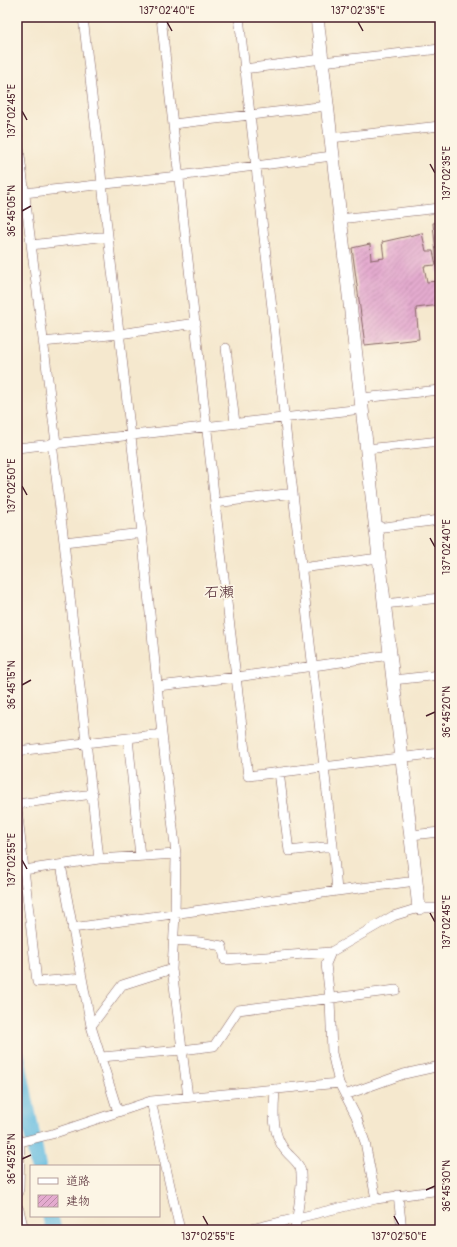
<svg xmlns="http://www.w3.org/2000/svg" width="457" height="1247" viewBox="0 0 457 1247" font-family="Pangolin,'Klee One',sans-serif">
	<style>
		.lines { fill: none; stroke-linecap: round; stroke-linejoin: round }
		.river { stroke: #64bce1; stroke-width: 16 }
		.building { fill: url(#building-hatch) }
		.street-casing { stroke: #866564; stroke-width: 10 }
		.secondary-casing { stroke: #866564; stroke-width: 14 }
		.street { stroke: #fff; stroke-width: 9 }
		.secondary { stroke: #fff; stroke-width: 13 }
		.ticks { fill: none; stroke: #4a1f2b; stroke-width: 1.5 }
		.labels { text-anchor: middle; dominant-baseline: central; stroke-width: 3.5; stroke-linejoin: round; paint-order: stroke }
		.neighbourhood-label { font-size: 15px; fill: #4a1f2b; stroke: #fcf5e5 }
		.neatline { fill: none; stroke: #4a1f2b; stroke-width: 1.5 }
		.ticks-label { font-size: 10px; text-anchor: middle; fill: #4a1f2b }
	</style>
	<defs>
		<pattern id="building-hatch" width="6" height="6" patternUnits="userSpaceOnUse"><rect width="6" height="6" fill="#e4abcf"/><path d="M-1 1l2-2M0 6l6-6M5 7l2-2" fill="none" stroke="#bb8ba8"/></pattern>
	</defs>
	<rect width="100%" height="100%" fill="#fcf5e5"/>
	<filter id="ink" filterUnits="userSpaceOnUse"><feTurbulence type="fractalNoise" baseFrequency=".025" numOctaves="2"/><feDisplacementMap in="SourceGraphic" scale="8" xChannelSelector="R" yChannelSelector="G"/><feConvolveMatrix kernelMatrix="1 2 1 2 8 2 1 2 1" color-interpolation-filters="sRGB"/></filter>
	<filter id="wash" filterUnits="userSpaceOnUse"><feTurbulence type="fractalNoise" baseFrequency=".012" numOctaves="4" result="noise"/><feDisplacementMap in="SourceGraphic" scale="16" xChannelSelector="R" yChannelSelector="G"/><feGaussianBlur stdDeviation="0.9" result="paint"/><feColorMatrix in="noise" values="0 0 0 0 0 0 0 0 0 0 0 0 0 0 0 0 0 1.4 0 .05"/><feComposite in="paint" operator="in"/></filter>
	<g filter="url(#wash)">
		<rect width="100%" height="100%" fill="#f5e8ce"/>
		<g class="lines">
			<!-- river -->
			<path class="river" d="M17,1055l21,111
				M50,1216l4,14"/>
		</g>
		<g id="blocks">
			<!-- building -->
			<path class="building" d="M440,222v53h-2l-5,-52z
				M422,233l4,18h7l3,14 -12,1 3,16 13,-1v24l-24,3 3,31 -54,6 -13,-97 18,-4 1,16 13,-2 -2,-16z"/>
		</g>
	</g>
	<g filter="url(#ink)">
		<use href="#blocks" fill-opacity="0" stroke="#866564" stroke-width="1"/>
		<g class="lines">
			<!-- street casing -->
			<g class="street-casing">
				<path id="street" d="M83,17l59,516 20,201 14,120 -1,60 -3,55 16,128
					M161,17l54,486 78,-10
					M239,17l94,829 4,45
					M322,62l118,-13
					M244,69l78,-10
					M173,124l154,-18
					M17,132l39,311
					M331,138l109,-12
					M24,193l154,-17 154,-20
					M339,219l101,-11
					M31,245l77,-9
					M43,342l76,-8 77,-11
					M226,348l9,75
					M361,398l79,-8
					M52,443l12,99 78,-9
					M17,448l345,-39
					M367,449l73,-8
					M215,503l33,273 192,-23
					M376,528l64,-8
					M64,542l35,317
					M301,568l78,-10
					M384,604l56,-6
					M393,680l47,-5
					M158,686l79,-9 153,-22
					M128,738l12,118
					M17,751l145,-17
					M279,772l10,79 44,-5
					M17,804l76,-10
					M17,808l20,174 45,-4
					M411,835l29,-3
					M61,865l30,161 27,86
					M24,870l75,-11 77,-5
					M72,928l265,-37 79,-10
					M174,940l26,2 22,4 3,14 106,-8
					M91,1026l31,-41 50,-16
					M101,1057l81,-7 32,-4 24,-36 158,-20
					M275,1089c-1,21 -4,42 9,60 4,6 13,12 16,19 4,12 -3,48 -5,62
					M345,1095l59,-21 36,-8
					M151,1101l29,129
					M17,1137l3,5 -1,47 -2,6
					M20,1142l32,-8 99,-33 188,-18
					M398,1195l4,35
					M376,1199l-11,-57 -9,-26 -17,-33 -7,-30 -2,-54 -4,-35 5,-12 62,-36 26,-8h21
					M247,1230l129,-31 64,-9"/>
			</g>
			<!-- secondary casing -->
			<g class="secondary-casing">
				<path id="secondary" d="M317,17c33,297 70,594 102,891
					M17,1210l5,20"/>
			</g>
			<!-- street -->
			<use href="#street" class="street"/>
			<!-- secondary -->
			<use href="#secondary" class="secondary"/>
		</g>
	</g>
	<!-- ticks -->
	<path class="ticks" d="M167,22l5,9M358,22l5,9M22,111l5,9M430,164l5,9M22,211l9,-5M22,486l5,9M430,538l5,9M22,685l9,-5M426,716l9,-4M22,860l5,9M430,913l5,9M22,1159l9,-4M426,1190l9,-4M203,1216l5,9M394,1216l5,9"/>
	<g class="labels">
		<!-- neighbourhood labels -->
		<g class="neighbourhood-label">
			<text x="219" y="592">石瀬</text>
		</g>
	</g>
	<!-- margin -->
	<rect width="457" height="1247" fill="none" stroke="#fcf5e5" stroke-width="44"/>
	<!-- legend -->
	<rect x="30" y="1165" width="130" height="52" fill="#fcf5e5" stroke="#b59f9b"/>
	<rect x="38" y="1178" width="20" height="6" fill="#ffffff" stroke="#b59f9b"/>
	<text x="66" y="1185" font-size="12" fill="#4a1f2b">道路</text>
	<rect x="38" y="1195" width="20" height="12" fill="url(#building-hatch)" stroke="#b59f9b"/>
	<text x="66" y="1205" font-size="12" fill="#4a1f2b">建物</text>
	<rect x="22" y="22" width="413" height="1203" class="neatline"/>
	<g class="ticks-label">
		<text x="167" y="14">137°02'40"E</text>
		<text x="358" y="14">137°02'35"E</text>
		<text transform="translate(11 111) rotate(-90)" y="4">137°02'45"E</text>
		<text transform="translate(446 173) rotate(-90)" y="4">137°02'35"E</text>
		<text transform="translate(11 211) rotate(-90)" y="4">36°45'05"N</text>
		<text transform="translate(11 486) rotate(-90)" y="4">137°02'50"E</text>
		<text transform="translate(446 547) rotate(-90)" y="4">137°02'40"E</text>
		<text transform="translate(11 685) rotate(-90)" y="4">36°45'15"N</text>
		<text transform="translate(446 712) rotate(-90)" y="4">36°45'20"N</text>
		<text transform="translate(11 860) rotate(-90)" y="4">137°02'55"E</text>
		<text transform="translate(446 922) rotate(-90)" y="4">137°02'45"E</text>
		<text transform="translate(11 1159) rotate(-90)" y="4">36°45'25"N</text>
		<text transform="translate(446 1186) rotate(-90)" y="4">36°45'30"N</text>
		<text x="208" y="1240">137°02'55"E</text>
		<text x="399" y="1240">137°02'50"E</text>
	</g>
</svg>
